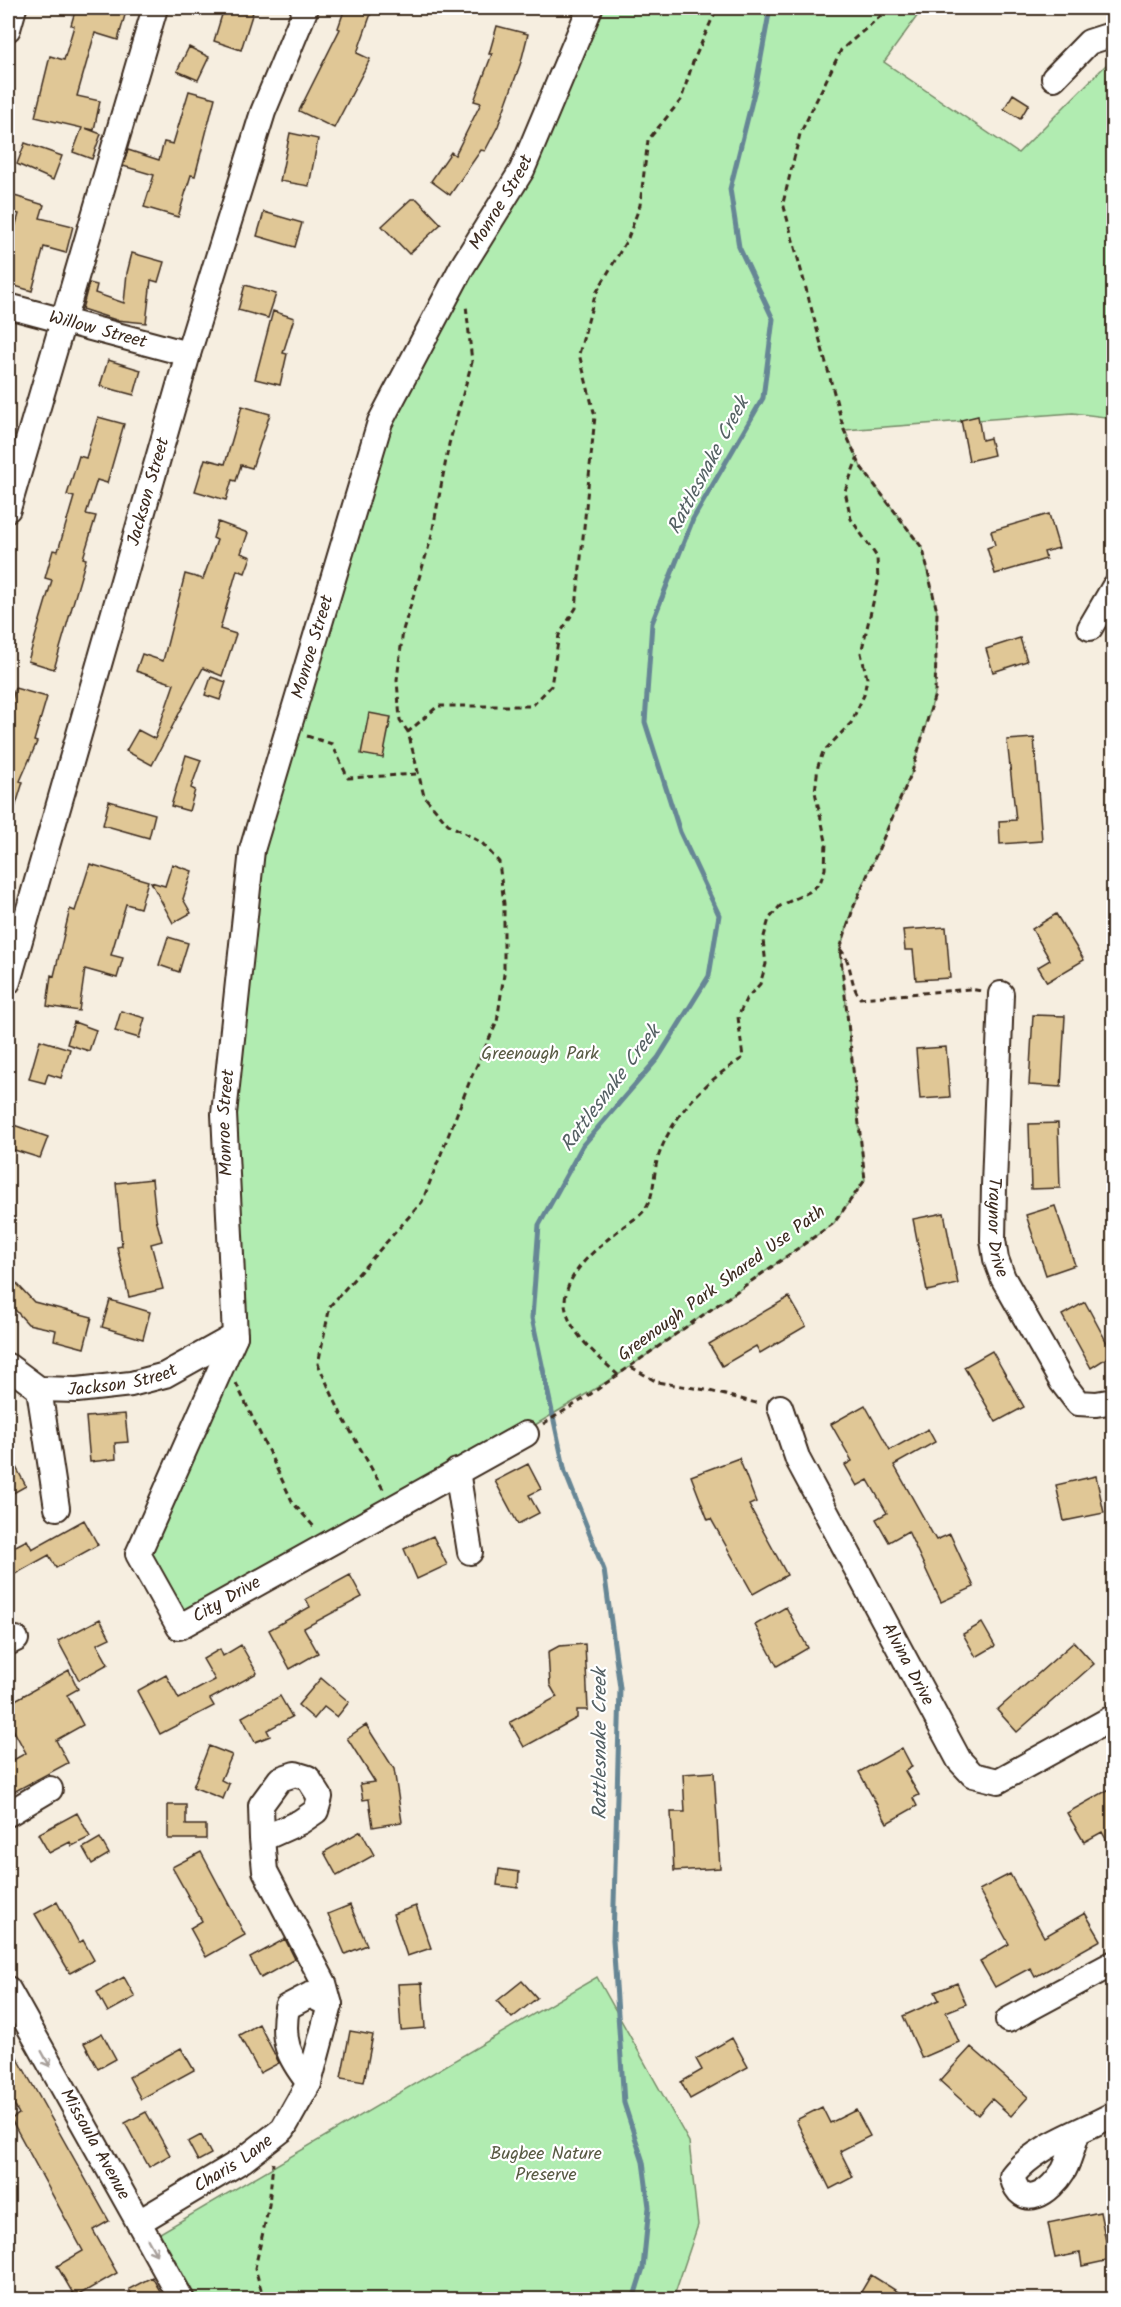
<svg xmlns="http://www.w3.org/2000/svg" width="1121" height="2307" viewBox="0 0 1121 2307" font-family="Kalam,sans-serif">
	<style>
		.green { fill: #b1ecb1; stroke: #768b68; stroke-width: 1.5 }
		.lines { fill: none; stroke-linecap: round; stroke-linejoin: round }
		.stream { stroke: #668695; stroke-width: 5 }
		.building { fill: #e0c796; stroke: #3b2a1e; stroke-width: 1.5 }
		.minor-casing { stroke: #3b2a1e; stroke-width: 28 }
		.path { stroke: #3b2a1e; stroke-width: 3; stroke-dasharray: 6 4.5; stroke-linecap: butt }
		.minor { stroke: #fff; stroke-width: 24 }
		.oneway { stroke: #a79f9a }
		.labels { text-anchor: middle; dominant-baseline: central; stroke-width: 4.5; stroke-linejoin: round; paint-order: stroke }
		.street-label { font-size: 18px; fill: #3b2a1e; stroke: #fff }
		.park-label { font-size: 18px; fill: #585a43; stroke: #fff }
		.water-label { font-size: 20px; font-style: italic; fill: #546063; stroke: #fff }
	</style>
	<rect width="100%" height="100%" fill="#f6eee0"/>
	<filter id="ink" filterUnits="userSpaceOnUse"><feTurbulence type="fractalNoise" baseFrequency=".0167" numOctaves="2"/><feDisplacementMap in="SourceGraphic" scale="12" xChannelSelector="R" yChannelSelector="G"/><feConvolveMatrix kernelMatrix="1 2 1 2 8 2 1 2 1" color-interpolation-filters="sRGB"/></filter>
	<g filter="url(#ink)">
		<!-- green -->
		<path class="green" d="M590,8h333l-39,54 134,91 95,-95v360l-40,-5 -228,17 16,37 62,82 14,63 -2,82 -23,78 -58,134 -14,43 25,231 -31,43 -216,152 -88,53 -351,199 -41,-73 97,-218 -11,-222 28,-264 128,-428 82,-155z
			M597,1977l92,165 9,83 -25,74h-476l-37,-66z"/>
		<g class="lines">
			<!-- stream -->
			<path class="stream" d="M633,2300l10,-32 6,-61 -6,-45 -19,-59 -11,-163 7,-252 -16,-118 -39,-98 -33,-154 7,-93 44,-80 75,-87 51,-82 10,-61 -39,-83 -35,-110 7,-99 41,-104 70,-121 10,-79 -34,-72 -9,-58 26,-104 14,-77"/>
		</g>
		<!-- building -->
		<path class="building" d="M76,8h51l-9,32 -23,-7 -18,63 23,5 -6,29 -9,-2 16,6 -9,25 -19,-7 9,-24 -47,-11 15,-61 14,4 10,-34 -3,-1z
			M224,8h14l15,4 -12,38 -27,-9z
			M345,8h28l-16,45 13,6 -36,69 -35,-17 41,-82 -2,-1z
			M497,26l31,8 -7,28 -23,64 -13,25 -4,-1 -31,45 -19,-14 20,-29 4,3 26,-52 -7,-2 18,-47h-3z
			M189,47l20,10 -11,23 -21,-9z
			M189,91l26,7 -20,78 -4,-1 -13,42 -34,-10 10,-32 -31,-9 5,-16 31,10 5,-18 9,2z
			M1013,94l16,10 -9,15 -16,-10z
			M290,133l28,6 -9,47 -29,-5z
			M25,143l37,13 -9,24 -36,-16z
			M8,194l36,11 -4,13 33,8 -7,27 -22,-6 -12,44 -24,-7v-33l11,-37 -11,-3z
			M411,199h6l24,25 -32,30 -27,-28z
			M264,212l38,11 -7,24 -38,-11z
			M132,253l32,9 -6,20 -7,-2 -5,43 -30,-3 -34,-11 7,-26 8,2 -2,8 29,10 3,-30z
			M245,285l31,9 -8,24 -30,-8z
			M273,311l21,7 -11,35 4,1 -7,31 -25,-6z
			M108,360l33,10 -7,25 -34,-9z
			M242,406l28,8 -18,54 -11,-3 -5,16 -4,-1 -6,20 -31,-9 10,-32 20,5z
			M978,416l4,24 8,-2 4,17 -25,6 -8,-41z
			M98,417l26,7 -17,59 -10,-3 -11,34 10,2 -13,42 3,1 -32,110 -26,-8 24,-81 -7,-2 8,-28 5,1 16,-54 -7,-2 12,-39 7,2z
			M1049,514l10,34 -15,4 2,7 -51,15 -8,-26 8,-3 -4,-14z
			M218,522l30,11 -7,20 10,4 -6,16 -8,-3 -17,59 16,5 -14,42 -19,-8 -51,97 -26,-14 12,-21 17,9 19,-55 -38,-13 6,-17 21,7 22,-87 18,5 14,-39 -4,-2z
			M1020,638l7,23 -34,11 -7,-23z
			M211,677l15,5 -6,18 -15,-5z
			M15,688l32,9 -13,44 3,1 -17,39 3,1 -12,39 -3,-1v-104z
			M369,713l22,4 -8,41 -22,-4z
			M1034,738l8,103 -42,3 -1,-23 17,-1 -9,-80z
			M186,755l15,5 -10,28 4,2 -6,21 -18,-5z
			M109,801l46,13 -6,24 -46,-13z
			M90,864l58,17 -8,27 -14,-4 -15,51 12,3 -6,20 -32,-9 -6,42 -32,-5 4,-31 3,1 16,-67 5,2z
			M172,864l20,7 -9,28 8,14 -18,10 -22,-41 14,4z
			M1056,914l28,46 -37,22 -9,-15 12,-7 -18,-31z
			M946,927l4,51 -34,2 -3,-30h-8l-2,-20z
			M168,937l20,6 -9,29 -20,-7z
			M121,1011l24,7 -6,20 -24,-7z
			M1033,1015l32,1 -4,71 -32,-2z
			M74,1022l22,8 -7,21 -22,-7z
			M40,1040l30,9 -9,29 -13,-4 -3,9 -16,-4z
			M946,1047l4,50 -30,2 -4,-50z
			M8,1123l40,14 -8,21 -32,-10z
			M1058,1123l2,65 -29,1 -2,-65z
			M152,1179l4,40 6,22 -11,3 12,45 -34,8 -12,-50 5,-1 -6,-63z
			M1055,1206l20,59 -29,10 -20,-60z
			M944,1213l14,71 -31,7 -14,-72z
			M8,1274l26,28 58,15 -8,31 -30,-8 2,-10 -28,-6 -20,-22z
			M789,1297l17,29 -46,27 -4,-7 -34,20 -13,-22z
			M110,1300l40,12 -7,27 -41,-12z
			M1085,1302l28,52 -22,14 -29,-53z
			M992,1351l32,56 -28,15 -32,-55z
			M865,1405l25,45 38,-21 7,13 -41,23 42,75 14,-6 24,53 -33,15 -33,-71 -19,11 -13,-23 11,-6 -19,-33 -11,6 -12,-21 7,-4 -21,-37z
			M125,1414l3,28 -13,1 1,16 -26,3 -4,-45z
			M8,1452l18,34 -18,10z
			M739,1458l17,44 -7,3 38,70 -34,19 -42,-75 -3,1 -17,-44z
			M528,1464l13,25 -12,6 10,18 -21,11 -23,-43z
			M1096,1476l8,37 -40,8 -8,-36z
			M84,1520l14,25 -42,23 -7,-13 -41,23v-28l19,-10 5,9z
			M433,1536l14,29 -30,14 -13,-30z
			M350,1575l12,22 -58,31 14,25 -28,16 -21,-39 41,-23 -4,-8z
			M786,1607l22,41 -31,18 -22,-41z
			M100,1619l10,19 -13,6 11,20 -29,16 -21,-39z
			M982,1623l13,23 -19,11 -13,-23z
			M1074,1642l20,22 -77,68 -20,-22z
			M585,1644l3,66h-11v8l-53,29 -14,-25 47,-25 -7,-12 -2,-33 11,-6z
			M241,1645l16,28 -47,26 4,7 -54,28 -23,-43 29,-16 13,24 36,-19 -12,-21 17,-10 3,7z
			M69,1670l9,19 -11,6 16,30 -27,15 12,23 -60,32v-32l18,-10 -18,-33v-16z
			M321,1678l28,24 -12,15 -13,-10 -10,12 -16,-14z
			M280,1696l12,21 -25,13 3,6 -15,6 -13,-25z
			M366,1725l28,44 8,53 -29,5 -4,-28 -6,1 -3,-16 15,-2 -28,-44z
			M209,1746l23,9 -11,25 8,4 -6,15 -30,-12z
			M902,1748l10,19 -7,4 14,24 -6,3 4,8 -30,17 -28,-51z
			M714,1772l6,96 -46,3 -3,-59h14l-2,-38z
			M1113,1787v65l-11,-20 -18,10 -17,-29z
			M168,1805h18v20h20v14h-38z
			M77,1813l13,24 -18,9 -2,-4 -21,11 -11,-19z
			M361,1831l13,24 -37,21 -13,-24z
			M100,1838l9,16 -17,10 -9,-16z
			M201,1852l44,83 -39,22 -16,-29 12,-7 -30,-54z
			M499,1869l20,3 -1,16 -21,-3z
			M1010,1874l34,63 41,-24 16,27 -66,37 -5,-9 -35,19 -15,-26 29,-17 -30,-54z
			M57,1902l22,41 4,-3 11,20 -24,13 -35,-59z
			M350,1905l17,40 -22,9 -17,-40z
			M416,1906l15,42 -24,8 -14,-42z
			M285,1939l10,20 -34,19 -11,-20z
			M124,1977l11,20 -27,15 -11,-20z
			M522,1981l15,17 -25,20 -15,-17z
			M422,1983l3,45 -24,2 -3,-46z
			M957,1983l9,21 -20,8 13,30 -37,16 -19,-42 36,-16 -4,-8z
			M259,2024l20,39 -19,10 -21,-38z
			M350,2031l23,4 -9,47 -23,-4z
			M102,2033l14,26 -18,10 -14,-26z
			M732,2038l16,29 -58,32 -9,-17 21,-12 -6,-11z
			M8,2041l101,180 -16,9 24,43 -42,24 -18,-31 26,-15 -72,-132 8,-5 -11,-21z
			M971,2047l57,50 -17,19 -19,-17 -14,16 -38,-34z
			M181,2048l13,22 -53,29 -12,-22z
			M822,2107l8,16 26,-13 14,26 -30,15 13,26 -23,12 -34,-69z
			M146,2112l24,43 -21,12 -24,-44z
			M201,2135l10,19 -13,7 -10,-19z
			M1100,2212l10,48 -28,6 -2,-13 -25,5 -7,-35z
			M871,2275l40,25h-37l-13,-8z
			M152,2277l13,23h-30l-6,-11z"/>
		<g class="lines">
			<!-- minor casing -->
			<g class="minor-casing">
				<g id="minor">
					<path d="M8,29l6,-21"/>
					<path d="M1054,78l35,-36 25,-8"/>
					<path id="s1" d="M8,306l180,48"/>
					<path d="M8,509l147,-501"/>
					<path d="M1090,628l24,-41"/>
					<path id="s2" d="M8,982l180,-628 75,-242 43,-104"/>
					<path id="s3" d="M1001,994l-7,192 -1,54 3,19 7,19 59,104 16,21 18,1 18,-3"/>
					<path id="s4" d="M8,1366l31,23 38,1 54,-6 34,-9 70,-39"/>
					<path d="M39,1389l18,119"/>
					<path id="s5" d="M780,1407l18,53 161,300 14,15 25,6 116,-64"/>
					<path id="s6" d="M526,1434l-347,193 -41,-73 97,-218 -11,-222 28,-264 128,-428 82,-155 60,-97 68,-162"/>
					<path d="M457,1471l13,81"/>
					<path d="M8,1643l8,-4"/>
					<path d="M8,1814l42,-25"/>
					<path id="s7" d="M8,1989l174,311"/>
					<path d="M1008,2020l106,-57"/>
					<path d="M309,2083c-21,-27 -28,-42 -22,-76l23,-12 20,10"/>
					<path d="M1077,2134c-4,11 -7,25 -13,36 -13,22 -43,44 -52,6 23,-30 69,-44 102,-62"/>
					<path id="s8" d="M139,2222l104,-62 40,-31 26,-46 21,-78 -6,-22 -59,-112 -3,-32 38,-17 16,-11 4,-14 -12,-19 -13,-4 -15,5 -19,26 1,34"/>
				</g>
			</g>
			<!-- path -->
			<path class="path" d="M408,732l-8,-12 -3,-40 6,-50 28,-91 18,-95 23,-82 -6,-57
				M307,736l25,8 16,34 70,-4
				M840,949c13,14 9,34 20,49l110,-9 12,2
				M631,1367l26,15 49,8 54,14
				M618,1375c-18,-17 -52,-44 -53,-72 0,-32 37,-59 59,-77 7,-5 17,-10 21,-17 10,-15 8,-32 12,-48 13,-44 48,-80 86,-103l-5,-41 8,-18 14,-15 6,-20 -3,-24 6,-21 11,-13 29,-14 11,-9 5,-14 1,-28 -11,-49 3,-26 5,-14 28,-29 13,-28 3,-17 -6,-25 17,-71 -1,-25 -26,-38 -6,-28 12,-32
				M236,1383l57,120 23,26
				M543,1424l42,-26 249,-175 31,-43 -25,-231 14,-43 58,-134 23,-78 2,-82 -14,-63 -62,-82 -17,-37 -61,-227 17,-69 41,-84 49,-42
				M383,1489l-42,-75 -23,-50 12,-58 92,-104 49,-124 26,-56 7,-48v-70l-5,-42 -17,-19 -34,-19 -24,-28 -16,-64 30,-26h94l19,-20 8,-51 17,-27 19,-192 -16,-62 16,-59 33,-57 12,-33 8,-65 33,-40 12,-38 24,-54
				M264,2300l-9,-32 14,-63 4,-42"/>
			<!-- minor -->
			<use href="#minor" class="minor"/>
		</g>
		<!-- one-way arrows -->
		<defs><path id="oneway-shaft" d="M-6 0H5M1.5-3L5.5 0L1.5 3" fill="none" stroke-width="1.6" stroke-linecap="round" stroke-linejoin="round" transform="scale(1.5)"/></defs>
		<g class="oneway">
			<use href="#oneway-shaft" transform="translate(46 2059) rotate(61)"/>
			<use href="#oneway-shaft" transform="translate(152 2247) rotate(61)"/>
		</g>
	</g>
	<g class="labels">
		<!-- street labels -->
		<g class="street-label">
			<text stroke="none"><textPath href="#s6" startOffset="1905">Monroe Street</textPath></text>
			<text stroke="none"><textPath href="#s1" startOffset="93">Willow Street</textPath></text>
			<text stroke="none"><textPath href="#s2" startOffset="510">Jackson Street</textPath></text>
			<text stroke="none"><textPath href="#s6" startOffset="1419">Monroe Street</textPath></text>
			<text stroke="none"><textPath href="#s6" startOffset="933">Monroe Street</textPath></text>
			<text stroke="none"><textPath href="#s3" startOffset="234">Traynor Drive</textPath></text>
			<text transform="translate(722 1284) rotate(-36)">Greenough Park Shared Use Path</text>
			<text stroke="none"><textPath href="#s4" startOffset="123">Jackson Street</textPath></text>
			<text transform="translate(227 1600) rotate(-30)">City Drive</text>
			<text stroke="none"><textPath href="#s5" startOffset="288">Alvina Drive</textPath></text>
			<text stroke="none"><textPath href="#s7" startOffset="178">Missoula Avenue</textPath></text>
			<text stroke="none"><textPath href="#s8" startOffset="111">Charis Lane</textPath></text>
		</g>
		<!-- park labels -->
		<g class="park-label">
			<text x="540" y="1054">Greenough Park</text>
			<text x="546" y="2154">Bugbee Nature<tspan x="546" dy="21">Preserve</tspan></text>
		</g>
		<!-- water labels -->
		<g class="water-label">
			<text transform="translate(709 466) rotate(-62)">Rattlesnake Creek</text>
			<text transform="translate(611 1089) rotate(-53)">Rattlesnake Creek</text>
			<text transform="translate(601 1744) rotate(-90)">Rattlesnake Creek</text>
		</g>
	</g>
	<!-- margin -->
	<rect width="1121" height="2307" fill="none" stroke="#fff" stroke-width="30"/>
	<rect x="15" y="15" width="1091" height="2277" fill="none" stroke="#3b2a1e" stroke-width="2" filter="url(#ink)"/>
</svg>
